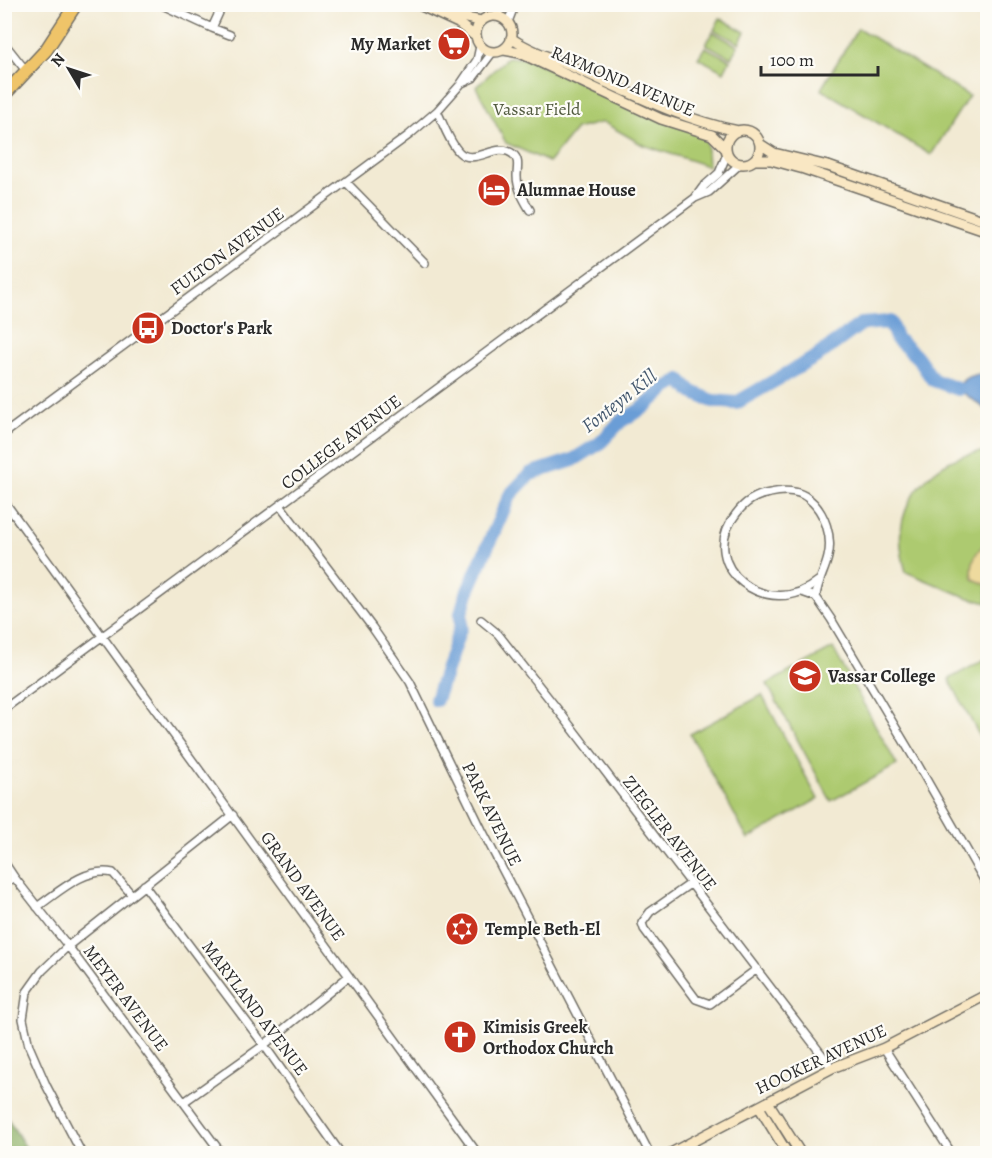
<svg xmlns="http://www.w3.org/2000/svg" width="992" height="1158" viewBox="0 0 992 1158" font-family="Alegreya,serif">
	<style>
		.green { fill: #adca70; stroke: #6c7a4e; stroke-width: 1.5 }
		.forest { fill: #8aae62; stroke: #5a6c46; stroke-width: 1.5 }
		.sand { fill: #eeda9e; stroke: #8c8264; stroke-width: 1.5 }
		.water { fill: #6b9dd6; stroke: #4b6480; stroke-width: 1.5 }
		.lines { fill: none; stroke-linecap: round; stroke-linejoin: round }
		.river { stroke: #6b9dd6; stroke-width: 14 }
		.street-casing { stroke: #716e66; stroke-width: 10 }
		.secondary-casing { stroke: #716e66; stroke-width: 12 }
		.highway-casing { stroke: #716e66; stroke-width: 15 }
		.street { stroke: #fff; stroke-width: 7 }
		.secondary { stroke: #f9e7c3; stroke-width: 9 }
		.highway { stroke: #efc469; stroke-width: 12 }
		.labels { text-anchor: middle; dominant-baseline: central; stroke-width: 4.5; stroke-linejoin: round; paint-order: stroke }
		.poi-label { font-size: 18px; font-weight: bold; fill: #2b2b2b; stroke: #fdfcf7; text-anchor: start }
		.street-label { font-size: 18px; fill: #2b2b2b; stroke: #fdfcf7 }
		.park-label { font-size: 18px; fill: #525b40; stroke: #fdfcf7 }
		.water-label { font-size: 20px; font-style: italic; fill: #45596f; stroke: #fdfcf7 }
	</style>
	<rect width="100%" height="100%" fill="#fdfcf7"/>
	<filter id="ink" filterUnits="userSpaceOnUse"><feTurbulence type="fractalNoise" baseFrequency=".0167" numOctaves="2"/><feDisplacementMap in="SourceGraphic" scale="12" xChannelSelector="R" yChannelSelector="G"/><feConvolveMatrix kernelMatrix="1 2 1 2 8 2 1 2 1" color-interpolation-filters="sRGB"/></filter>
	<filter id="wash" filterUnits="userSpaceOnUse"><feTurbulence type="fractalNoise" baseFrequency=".008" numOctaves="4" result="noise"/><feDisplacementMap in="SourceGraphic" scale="24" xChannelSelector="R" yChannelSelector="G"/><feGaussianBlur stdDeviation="1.35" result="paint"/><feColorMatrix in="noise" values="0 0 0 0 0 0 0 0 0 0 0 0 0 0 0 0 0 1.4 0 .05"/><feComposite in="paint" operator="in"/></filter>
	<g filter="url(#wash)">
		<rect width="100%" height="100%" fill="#f2ead3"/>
		<!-- green -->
		<path class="green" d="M720,18l25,14 -6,11 -25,-13z
			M858,28l111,68 -38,59 -110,-66z
			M713,32l25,14 -7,12 -25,-14z
			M705,47l25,13 -6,12 -26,-14z
			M508,57l21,2 177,78 2,29 -65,-21 -40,-23 -27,7 -27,33 -43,-19 -30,-56z
			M987,452v151l-21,-6 -60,-25c-4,-14 -7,-27 -5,-42 5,-43 44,-77 86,-78z
			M833,648l64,117 -66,36 -64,-117z
			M987,658v92l-38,-71z
			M762,695l56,104 -70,40 -58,-105z"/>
		<!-- forest -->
		<path class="forest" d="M4,1114h1l24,39h-24z"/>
		<!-- sand -->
		<path class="sand" d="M987,542l1,43h-1l-14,-6c-3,-15 2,-28 14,-37z"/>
		<!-- water -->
		<path class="water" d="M987,373h1l-1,37 -29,-21c5,-14 16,-14 29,-16z"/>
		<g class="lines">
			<!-- river -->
			<path class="river" d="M436,700l25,-74v-13l6,-20 43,-98 20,-21 43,-14 27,-17 21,-22 22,-13 23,-20 14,-8 12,12 21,9 23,2 80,-46 45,-33 29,-2 6,16 22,20 15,22 25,9"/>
		</g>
	</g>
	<g filter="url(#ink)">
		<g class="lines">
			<!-- street casing -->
			<g class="street-casing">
				<path id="street" d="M160,4l52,24
					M223,4l-11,24 18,7
					M495,16l10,-12
					M508,22l7,-18
					M4,43l23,29
					M462,83l11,-5 19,-25
					M437,111c6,12 12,31 22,41 15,15 38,-11 54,2 7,6 4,14 4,22 0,12 7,24 13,34
					M727,154l-8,19 -16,14 -8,11 14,-6 31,-28
					M346,182l79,81
					M4,434l405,-299 28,-24 23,-26 17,-25 3,-14
					M4,501l474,653
					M280,505l92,122 38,55 72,148 168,324
					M802,592l14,5 15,22 87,146 70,122
					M816,597c1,-15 9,-26 12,-40 5,-20 -3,-45 -19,-58 -10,-9 -26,-9 -39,-6 -14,2 -26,10 -34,21 -42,52 33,109 82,67
					M481,620l17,14 64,81 270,353
					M4,709l691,-511
					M4,862l10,15 54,69 154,208
					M4,884l10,-7
					M690,884l-40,28 -8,11 2,6 52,70 14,5 47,-35
					M144,885l120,160 75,106
					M37,907c22,-15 47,-40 76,-34l19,22
					M884,1048l68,106
					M184,1102l80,-57 85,-69
					M82,1154l-36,-69 -17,-39 -6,-27 4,-27 15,-21 26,-25 165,-131"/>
			</g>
			<!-- secondary casing -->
			<g class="secondary-casing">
				<path id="secondary" d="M417,4l41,19 17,13
					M437,4l29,14 15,3
					M476 34a18 18 0 1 1 36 0a18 18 0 1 1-36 0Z
					M511,38c18,13 39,19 59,28 55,24 109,53 168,65
					M504,50l16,3 141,66 51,16 14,14
					M726 147a17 17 0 1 1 34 0a17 17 0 1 1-34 0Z
					M760,144l14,9 54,13 160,56
					M755,160h16l33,9 184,63
					M768,1102l33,52
					M759,1107l29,47
					M669,1154l163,-86 52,-20 104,-54"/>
			</g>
			<!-- highway casing -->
			<g class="highway-casing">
				<path id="highway" d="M4,95l42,-45 30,-46"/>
			</g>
			<!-- street -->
			<use href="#street" class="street"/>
			<!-- secondary -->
			<use href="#secondary" class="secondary"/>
			<!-- highway -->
			<use href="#highway" class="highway"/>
		</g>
	</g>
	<!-- icons -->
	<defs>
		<g id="supermarket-disc" transform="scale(1.725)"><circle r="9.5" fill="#c8321e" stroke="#fdfcf7"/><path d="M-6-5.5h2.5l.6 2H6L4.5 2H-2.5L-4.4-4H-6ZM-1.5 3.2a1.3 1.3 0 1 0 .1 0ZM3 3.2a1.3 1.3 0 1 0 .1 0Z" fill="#fff"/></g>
		<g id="hotel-disc" transform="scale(1.725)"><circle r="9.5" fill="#c8321e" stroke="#fdfcf7"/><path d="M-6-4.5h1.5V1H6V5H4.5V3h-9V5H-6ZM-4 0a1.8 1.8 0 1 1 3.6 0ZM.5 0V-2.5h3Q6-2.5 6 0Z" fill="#fff"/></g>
		<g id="bus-disc" transform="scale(1.725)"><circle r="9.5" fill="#c8321e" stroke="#fdfcf7"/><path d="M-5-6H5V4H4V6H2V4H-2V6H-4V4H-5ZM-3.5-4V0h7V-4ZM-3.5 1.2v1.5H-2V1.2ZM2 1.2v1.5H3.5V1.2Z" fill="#fff"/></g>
		<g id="university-disc" transform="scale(1.725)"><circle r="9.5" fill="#c8321e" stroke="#fdfcf7"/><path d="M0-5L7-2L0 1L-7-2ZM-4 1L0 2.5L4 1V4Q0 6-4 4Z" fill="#fff"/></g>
		<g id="synagogue-disc" transform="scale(1.725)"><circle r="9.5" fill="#c8321e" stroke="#fdfcf7"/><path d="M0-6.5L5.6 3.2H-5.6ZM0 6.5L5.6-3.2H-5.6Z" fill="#fff"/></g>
		<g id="church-disc" transform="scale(1.725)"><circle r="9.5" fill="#c8321e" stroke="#fdfcf7"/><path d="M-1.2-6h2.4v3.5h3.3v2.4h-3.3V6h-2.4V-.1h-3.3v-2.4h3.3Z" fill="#fff"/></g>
	</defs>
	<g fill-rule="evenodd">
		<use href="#supermarket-disc" x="454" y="44"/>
		<use href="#hotel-disc" x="494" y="190"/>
		<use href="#bus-disc" x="148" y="328"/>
		<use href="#university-disc" x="805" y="676"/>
		<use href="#synagogue-disc" x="462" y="929"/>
		<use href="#church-disc" x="460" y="1037"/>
	</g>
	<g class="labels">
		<!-- poi labels -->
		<g class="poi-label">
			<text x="431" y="44" text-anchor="end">My Market</text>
			<text x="517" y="190">Alumnae House</text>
			<text x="171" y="328">Doctor's Park</text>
			<text x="828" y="676">Vassar College</text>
			<text x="485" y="929">Temple Beth-El</text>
			<text x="483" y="1027">Kimisis Greek<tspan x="483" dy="21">Orthodox Church</tspan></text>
		</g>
		<!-- street labels -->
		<g class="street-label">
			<text transform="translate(623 81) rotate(23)">RAYMOND AVENUE</text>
			<text transform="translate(227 251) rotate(-36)">FULTON AVENUE</text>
			<text transform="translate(341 442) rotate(-37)">COLLEGE AVENUE</text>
			<text transform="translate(492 814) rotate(64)">PARK AVENUE</text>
			<text transform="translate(670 833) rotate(52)">ZIEGLER AVENUE</text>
			<text transform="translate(303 886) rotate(54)">GRAND AVENUE</text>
			<text transform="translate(126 998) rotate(53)">MEYER AVENUE</text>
			<text transform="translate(255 1008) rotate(53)">MARYLAND AVENUE</text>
			<text transform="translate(821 1059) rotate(-25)">HOOKER AVENUE</text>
		</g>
		<!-- park labels -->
		<g class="park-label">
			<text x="537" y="109">Vassar Field</text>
		</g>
		<!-- water labels -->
		<g class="water-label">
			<text transform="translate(619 401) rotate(-38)">Fonteyn Kill</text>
		</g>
	</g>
	<!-- margin -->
	<rect width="992" height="1158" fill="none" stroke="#fdfcf7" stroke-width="24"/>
	<!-- north arrow -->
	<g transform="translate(69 69) rotate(309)" stroke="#fdfcf7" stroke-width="4.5" paint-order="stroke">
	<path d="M0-4.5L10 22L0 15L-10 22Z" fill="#2b2b2b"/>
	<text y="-9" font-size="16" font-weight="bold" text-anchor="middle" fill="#2b2b2b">N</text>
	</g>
	<!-- scale -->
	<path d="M761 66v9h117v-9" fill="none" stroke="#2b2b2b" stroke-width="3"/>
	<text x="770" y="66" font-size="18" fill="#2b2b2b" stroke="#fdfcf7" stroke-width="4.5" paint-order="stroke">100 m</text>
</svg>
